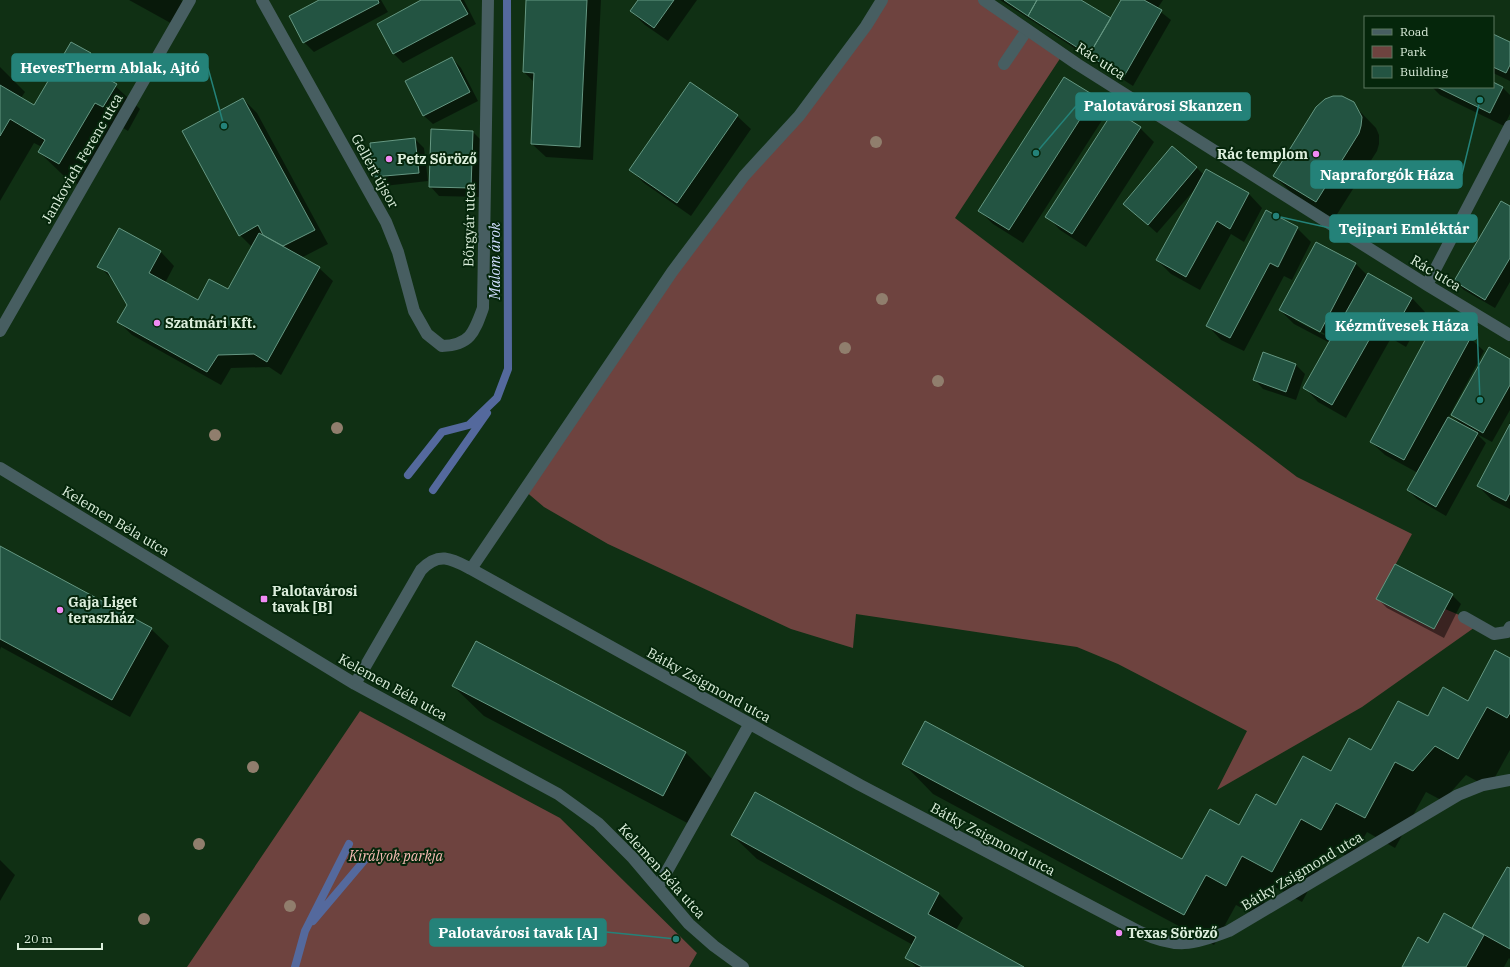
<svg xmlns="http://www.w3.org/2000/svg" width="1510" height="967" viewBox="0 0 1510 967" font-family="'IBM Plex Serif',serif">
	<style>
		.green { fill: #6e433f }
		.shadow { fill: #0007; fill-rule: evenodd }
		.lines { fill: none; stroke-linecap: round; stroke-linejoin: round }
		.stream { stroke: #54699d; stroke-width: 8 }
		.building { fill: #235442; stroke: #659782 }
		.lane { stroke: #475e61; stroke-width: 12 }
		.street { stroke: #475e61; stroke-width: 12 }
		.tree { fill: #907e6d }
		.poi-dot { fill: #f18af4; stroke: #05260b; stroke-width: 1.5 }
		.labels { text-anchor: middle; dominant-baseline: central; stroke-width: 4; stroke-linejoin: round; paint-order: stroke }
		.street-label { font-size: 14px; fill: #dceedc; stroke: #05260b }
		.poi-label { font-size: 14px; font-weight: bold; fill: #dceedc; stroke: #05260b; text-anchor: start }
		.park-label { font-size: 14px; font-style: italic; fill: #f9bdb6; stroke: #05260b }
		.water-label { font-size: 15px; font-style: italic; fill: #cfddfd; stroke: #05260b }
		.leader { fill: none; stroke: #248279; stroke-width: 1.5 }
		.callout-dot { fill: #248279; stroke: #05260b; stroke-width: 1.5 }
		.callout { fill: #248279; stroke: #248279; stroke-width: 1.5 }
		.callout-label { font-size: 15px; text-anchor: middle; font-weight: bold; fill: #fff }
	</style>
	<rect width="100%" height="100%" fill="#103014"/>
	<!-- green -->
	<path class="green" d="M882,0h102l79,54 -108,164 342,259 115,57 -35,65 57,30 11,-20 19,8 14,8 -116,82 -145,83 30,-59 -129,-67 -41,-17 -221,-33 -3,34 -62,-19 -183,-85 -64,-37 -20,-17 148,-218 127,-156z
		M360,711l200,107 137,135 -8,14h-502z"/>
	<!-- shadow -->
	<path class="shadow" d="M129,0h52l6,6 -11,20z
		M321,0h60l7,12 -74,40 -10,-10 -14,-26z
		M423,0h41l12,24 -73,39 -9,-9 -15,-30z
		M527,0h74l-8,160 -47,-3 -14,-13 3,-61 -11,-11z
		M639,0h58l-29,41 -23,-16 -14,-14z
		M1000,0h80l31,19 11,-19h41l-6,9 14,11 -38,66z
		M1493,35l17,8v38l-17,-8z
		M72,43l19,11 24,24 -3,5 28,26 -12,22 -8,-5 -36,62 -20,-12 -25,-24 3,-5 -8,-4 -34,58v-134l25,25 -4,6 13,8z
		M452,58l9,10 17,33 -45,23 -10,-9z
		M1493,83l9,4 8,8v19l-6,12 -64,-31 -8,-8h61z
		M1094,97l14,14 -85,132 -30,-19 -14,-14z
		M243,99l14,14 71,131 -27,14 18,10 14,13 -52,94 -12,-8 -38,1 -10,17 -89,-50 -13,-13 9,-17 -14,-24 -15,-15 21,-37 41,23 13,14 -9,17 33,19 30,-11 25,-43 -13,-13z
		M1349,100l27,28 3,7v9l-2,7 -43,68 -42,-26 -18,-17z
		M1114,111l26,17 14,14 -68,105 -26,-17 -13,-14z
		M737,116l14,13 -60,87 -47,-33 -13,-13z
		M473,132l9,9 -2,56 -41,-1 -9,-10z
		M415,139l9,9 4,33 -44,5 -10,-9 -3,-33z
		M1196,167l8,8 3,-4 42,23 13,14 -18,34 -13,-8 -31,56 -29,-16 -14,-14 39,-72 -39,45 -33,-29z
		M1510,207v75l-15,26 -31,-18 -9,-9z
		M1297,228l14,14 -19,38 -8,-4 -40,75 -23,-11 -13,-14z
		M1316,243l40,21 12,12 44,22 13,14 -19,35 -15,-9 -45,80 -28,-16 -13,-14 25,-45 -36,-19 -14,-14zM1295,318l30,16 -1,1 -29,-15z
		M1470,338l14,13 -36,67 13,6 -9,-9 58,-55v50l-18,32 -15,-8 9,9 -40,73 -29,-17 -9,-9 10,-17 -33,-18 -14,-13z
		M1296,365l9,9 -9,26 -33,-11 -9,-10z
		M1510,426v83l-18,-9 -14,-14z
		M0,547l151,82 18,17 -39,71 -129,-70 -1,3z
		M1452,595l9,9 -17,34 -57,-30 -9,-9z
		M1510,659v91l-21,38 -23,-13 -23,26 -17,-9 -31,56 -28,-16 -15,27 -21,-11 -29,54 -29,-16 -16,30 -21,-11 -22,40 -281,-151 -30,-31 279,98 246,-143 40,-16z
		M453,686l233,67 30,30 -23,43 -209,-110z
		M756,793l183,101 24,24 -7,12 66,37h-106l-10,-10 7,-12 -156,-86 -25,-24z
		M0,860l15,15 -15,26z
		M1507,868l3,2v89l-1,-1 -5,9h-101l25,-23 45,-14z"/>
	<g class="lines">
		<!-- stream -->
		<path class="stream" d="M408,475l34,-43 27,-7 28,-27 11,-29 -1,-369
			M433,490l54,-77
			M313,921l55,-65
			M295,967l10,-36 44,-87"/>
	</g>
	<!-- building -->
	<path class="building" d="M319,0h59l1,3 -76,40 -14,-27z
		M421,0h39l8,14 -75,40 -16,-30z
		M526,0h61l-7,147 -49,-3 3,-71 -11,-1z
		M638,0h36l-20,28 -24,-17z
		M1004,0h33l-9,16z
		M1037,0h44l30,18 -22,37 -61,-39z
		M1121,0h23l18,10 -39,68 -34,-23z
		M1493,34l17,8v23l-4,8 -13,-6z
		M71,42l20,11 -7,13 33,18 -14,23 -8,-4 -36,61 -21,-12 7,-12 -35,-21 -10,17v-51l34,20z
		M452,57l18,35 -47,24 -18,-35z
		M1064,77l31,19 -86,134 -31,-19z
		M690,82l48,33 -61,88 -48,-33z
		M1493,82l10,5 -13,26 -53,-26h56z
		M1333,96h9l12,6 8,15 -1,9 -2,7 -43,69 -43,-26 43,-69 9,-8z
		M243,98l72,132 -32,16 -20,-11 -5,-10 -19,11 -57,-105z
		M1114,110l27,17 -69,107 -27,-17z
		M431,129l42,2 -2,57 -42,-1z
		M415,138l4,35 -46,4 -3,-34z
		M1172,146l25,21 -49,58 -25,-21z
		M1206,169l43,24 -19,36 -13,-8 -31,56 -30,-17z
		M1501,201l9,5v52l-25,42 -31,-19z
		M1266,210l32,17 -20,40 -8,-4 -40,75 -24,-12z
		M119,228l42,23 -12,22 49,27 11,-21 19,10 31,-56 61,34 -53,95 -13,-8 -36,1 -11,17 -90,-50 10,-17 -19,-33 -11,-5z
		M1316,242l40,21 -36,69 -41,-22z
		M1368,273l44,25 -20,36 -15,-8 -45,79 -29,-17z
		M1437,318l34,19 -67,123 -34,-18z
		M1489,347l21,12v26l-27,48 -32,-18z
		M1263,352l33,12 -10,28 -33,-12z
		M1448,417l30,16 -42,74 -29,-17z
		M1510,424v69l-4,8 -29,-15z
		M0,546l152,82 -40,72 -112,-61z
		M1395,564l58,30 -19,35 -58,-30z
		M476,641l210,111 -23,44 -211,-110z
		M1495,650l15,8v55l-3,5 -20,-11 -29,52 -23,-13 -22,25 -18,-9 -30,56 -29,-15 -15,27 -20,-11 -29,53 -30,-16 -16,30 -20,-11 -22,40 -282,-151 23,-43 257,138 28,-50 29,16 17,-31 20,11 27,-49 28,15 18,-33 22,12 27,-49 30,15 15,-29 25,14z
		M755,792l184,101 -11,21 96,53h-102l-17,-9 11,-21 -185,-102z
		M1507,867l3,1v81l-38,-21z
		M1444,913l40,22 -18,32h-64l16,-30 10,6z"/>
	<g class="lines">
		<!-- lane -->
		<path class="lane" d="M1004,64l23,-34"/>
		<!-- street -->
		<path class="street" d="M262,0l124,222 12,30 16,59 13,23 15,12c28,-1 32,-13 41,-38l5,-308
			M984,0l93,64 350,221 83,50
			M1427,285l83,-159
			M0,331l190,-331
			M0,468l355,216 203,110 40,29 35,35 56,66 25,22 29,21
			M471,569l389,216 280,147c36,17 53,13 89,-1l229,-136 25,-10 27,-5
			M1464,617l30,17 13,-2 3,-5
			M355,684l66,-114c18,-19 31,-11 50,-1l201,-297 72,-96 55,-60 67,-90 16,-26
			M658,887l91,-162"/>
	</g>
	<!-- trees -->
	<g class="tree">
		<circle cx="876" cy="142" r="6"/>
		<circle cx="882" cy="299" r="6"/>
		<circle cx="845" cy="348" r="6"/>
		<circle cx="938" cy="381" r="6"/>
		<circle cx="337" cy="428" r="6"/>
		<circle cx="215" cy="435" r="6"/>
		<circle cx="253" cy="767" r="6"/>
		<circle cx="199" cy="844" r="6"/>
		<circle cx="290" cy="906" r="6"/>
		<circle cx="144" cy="919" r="6"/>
	</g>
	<!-- markers -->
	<g class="poi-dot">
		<circle cx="1316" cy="154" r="4"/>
		<circle cx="389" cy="159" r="4"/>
		<circle cx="157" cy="323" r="4"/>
		<rect x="260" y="595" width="8" height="8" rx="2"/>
		<circle cx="60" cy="610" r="4"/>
		<circle cx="1119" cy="933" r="4"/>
	</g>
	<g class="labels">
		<!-- street labels -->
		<g class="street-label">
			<text transform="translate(1101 61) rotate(33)">Rác utca</text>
			<text transform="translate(82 158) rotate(-60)">Jankovich Ferenc utca</text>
			<text transform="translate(375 171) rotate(61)">Gellért újsor</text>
			<text transform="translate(469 225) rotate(-89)">Bőrgyár utca</text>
			<text transform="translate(1436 273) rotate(31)">Rác utca</text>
			<text transform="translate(116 521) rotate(31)">Kelemen Béla utca</text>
			<text transform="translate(709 685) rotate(29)">Bátky Zsigmond utca</text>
			<text transform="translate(393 687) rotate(29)">Kelemen Béla utca</text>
			<text transform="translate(993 839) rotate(28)">Bátky Zsigmond utca</text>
			<text transform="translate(662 871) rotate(48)">Kelemen Béla utca</text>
			<text transform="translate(1302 871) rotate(-31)">Bátky Zsigmond utca</text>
		</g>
		<!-- poi labels -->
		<g class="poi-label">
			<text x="1308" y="154" text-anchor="end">Rác templom</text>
			<text x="397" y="159">Petz Söröző</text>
			<text x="165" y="323">Szatmári Kft.</text>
			<text x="272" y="591">Palotavárosi<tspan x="272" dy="16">tavak [B]</tspan></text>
			<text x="68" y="602">Gaja Liget<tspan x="68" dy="16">teraszház</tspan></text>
			<text x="1127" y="933">Texas Söröző</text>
		</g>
		<!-- park labels -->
		<g class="park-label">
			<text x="396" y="856">Királyok parkja</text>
		</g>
		<!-- water labels -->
		<g class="water-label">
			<text transform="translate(494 261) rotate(-90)">Malom árok</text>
		</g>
	</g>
	<!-- callouts -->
	<path class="leader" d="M224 126L208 68M1036 153L1076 106M1480 100L1462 174M1276 216L1330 228M1480 400L1477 326M676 939L606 932"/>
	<g class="callout-dot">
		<circle cx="224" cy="126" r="4"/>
		<circle cx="1036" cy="153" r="4"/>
		<circle cx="1480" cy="100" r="4"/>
		<circle cx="1276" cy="216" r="4"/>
		<circle cx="1480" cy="400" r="4"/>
		<circle cx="676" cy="939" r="4"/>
	</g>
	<g class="callout">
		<rect x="12" y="54" width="196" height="27" rx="4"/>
		<rect x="1076" y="93" width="174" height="27" rx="4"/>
		<rect x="1311" y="161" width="151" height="27" rx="4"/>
		<rect x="1330" y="215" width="147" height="27" rx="4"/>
		<rect x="1326" y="313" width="151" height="27" rx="4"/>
		<rect x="430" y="919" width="176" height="27" rx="4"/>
	</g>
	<g class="callout-label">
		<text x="110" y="73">HevesTherm Ablak, Ajtó</text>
		<text x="1163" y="111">Palotavárosi Skanzen</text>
		<text x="1387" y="180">Napraforgók Háza</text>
		<text x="1404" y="234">Tejipari Emléktár</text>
		<text x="1402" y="331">Kézművesek Háza</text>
		<text x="518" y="938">Palotavárosi tavak [A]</text>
	</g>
	<!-- legend -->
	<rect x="1364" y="16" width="130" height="72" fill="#05260b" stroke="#5b765f"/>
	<rect x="1372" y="29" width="20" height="6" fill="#475e61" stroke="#5b765f"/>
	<text x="1400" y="36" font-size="12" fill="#dceedc">Road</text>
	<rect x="1372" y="46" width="20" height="12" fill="#6e433f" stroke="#5b765f"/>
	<text x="1400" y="56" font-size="12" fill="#dceedc">Park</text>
	<rect x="1372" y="66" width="20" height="12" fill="#235442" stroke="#5b765f"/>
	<text x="1400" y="76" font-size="12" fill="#dceedc">Building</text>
	<!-- scale -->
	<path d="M18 943v6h84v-6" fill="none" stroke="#dceedc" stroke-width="2"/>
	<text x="24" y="943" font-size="12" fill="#dceedc" stroke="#05260b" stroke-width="3" paint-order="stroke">20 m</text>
</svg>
